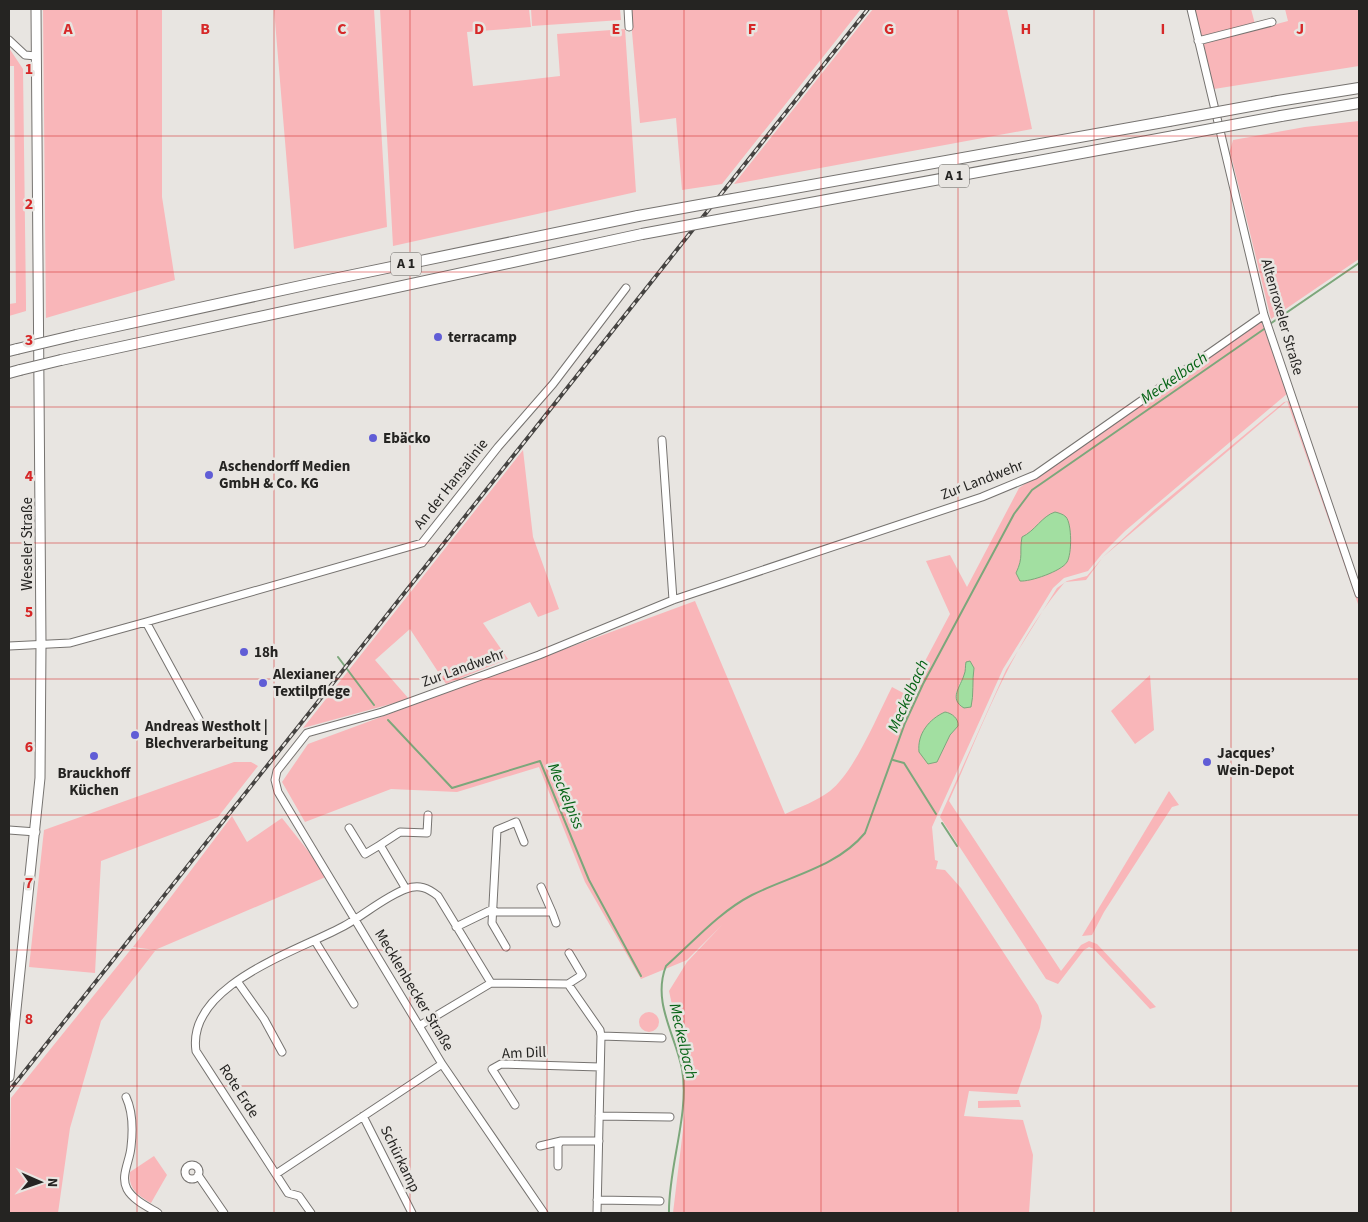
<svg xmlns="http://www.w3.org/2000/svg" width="1368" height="1222" viewBox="0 0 1368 1222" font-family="'Source Sans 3',sans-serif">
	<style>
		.green { fill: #f9b6b9; fill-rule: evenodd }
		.water { fill: #a2dfa1; stroke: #7ca77b }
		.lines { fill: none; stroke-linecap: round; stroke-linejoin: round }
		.stream { stroke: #7ca77b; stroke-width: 2 }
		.minor-casing { stroke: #767370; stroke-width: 9 }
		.major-casing { stroke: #767370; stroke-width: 11 }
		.highway-casing { stroke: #767370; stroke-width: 12 }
		.minor { stroke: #fff; stroke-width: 7 }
		.major { stroke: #fff; stroke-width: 9 }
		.highway { stroke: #fff; stroke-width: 10 }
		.rail-casing { stroke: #454341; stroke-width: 4 }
		.rail { stroke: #e8e5e1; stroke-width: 2; stroke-dasharray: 5.5; stroke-linecap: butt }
		.highway-bridge-casing { stroke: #767370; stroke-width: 12; stroke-linecap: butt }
		.highway-bridge { stroke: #fff; stroke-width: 10 }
		.grid { fill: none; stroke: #d62828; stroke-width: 1; stroke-opacity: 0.55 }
		.poi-dot { fill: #605dd6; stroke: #e8e5e1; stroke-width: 2 }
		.labels { text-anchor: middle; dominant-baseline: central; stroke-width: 5; stroke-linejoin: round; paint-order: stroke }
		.shield { fill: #e8e5e1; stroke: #605e5b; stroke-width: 1 }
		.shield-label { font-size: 14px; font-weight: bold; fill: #252422 }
		.street-label { font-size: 15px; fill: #252422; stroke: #e8e5e1 }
		.poi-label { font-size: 15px; font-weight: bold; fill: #252422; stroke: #e8e5e1; text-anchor: start }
		.water-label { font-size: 16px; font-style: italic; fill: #066315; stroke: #e8e5e1 }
		.grid-label { font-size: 16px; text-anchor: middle; font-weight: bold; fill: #d62828; stroke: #e8e5e1; stroke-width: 5; stroke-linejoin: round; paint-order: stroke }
	</style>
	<rect width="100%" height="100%" fill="#e8e5e1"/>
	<!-- green -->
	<path class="green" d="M43,9h119v188l13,83 -129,38z
		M274,9h100l13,218 -93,22z
		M380,9h149l2,18 -64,5 6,54 87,-10 -3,-42 68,-5 11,163 -243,54z
		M531,9h89l1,11 -89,6z
		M630,9h231l-139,175 -40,6 -6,-72 -36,5z
		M873,9h134l25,120 -298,55z
		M1195,9h56l4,15 -53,14z
		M1285,9h74v57l-145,23 -11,-45 85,-23z
		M9,48l14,21 3,234v8l-17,5v-12l7,-1 -2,-237h-5z
		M1359,121v138l-88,60 -41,-168 3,-11 72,-13z
		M1261,321l27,72 -163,138 -23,23 -14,17 -24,7 -11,10 -50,81 -71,158 3,33 3,1 -2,8 9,1 16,18 77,117 4,11 -2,12 -23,66 -48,-3 -5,25 59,4 10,35 -4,58h-356l12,-100 -2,-58 -14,-64 18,-29 35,-37 -35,35 -46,19 -56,-97 -46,-115 -82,25 -66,-3 -86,33 -23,-40 26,-38 387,-143 90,213c15,-7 32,-13 45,-23 25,-20 47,-75 62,-104l15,8 43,-81 -24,-53 24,-6 17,32 52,-99zM1050,514l-34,59 6,-14v-22l9,-4zM974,668l-3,18 1,15 -16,-3c0,-14 8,-21 18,-30zM945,712l13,14 -8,9 -13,27 -4,-43z
		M1287,401l-184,156 -17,23 -21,2c-54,63 -83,145 -116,219l112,170 20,-26 8,-4 8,3 59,63 -6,2 -56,-60 -5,-2 -5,3 -26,34 -12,-5 -106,-162 66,-147 51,-82 10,-7 20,-5 17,-20 50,-46 130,-108 7,-1 68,200v6z
		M523,450l10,87 26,72 -21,8 -8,-15 -47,21 25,36 -62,25 -36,-55 -35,31 34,39 -106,29z
		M1150,675l4,55 -19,14 -24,-33z
		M234,762h17l7,4 -40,51 -117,44 -6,112 -66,-6 15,-137z
		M1169,791l10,14 -7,2 -68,105 -12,23 -10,1z
		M232,816l15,26 35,-24 46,58 -173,74 -22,-3z
		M132,948l23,3 -54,70 -31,107 -12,85h-49l2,-115z
		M639 1022a10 10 0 1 1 20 0a10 10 0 1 1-20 0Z
		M1019,1100l2,7 -43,1v-7z
		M154,1156l13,19 -16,28c-13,-8 -23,-14 -21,-31z"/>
	<!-- water -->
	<path class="water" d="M1055,512c4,1 8,2 11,5 6,7 6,37 1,45 -5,9 -37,20 -47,19l-4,-8c8,-17 3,-20 6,-36 13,-6 20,-21 33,-25z
		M970,661l4,7c-2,12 0,27 -3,39l-7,1c-16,-9 -3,-22 0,-33 2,-4 1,-9 2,-13z
		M945,712c7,1 14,7 13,14l-8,9 -13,27 -9,2 -9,-12c-2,-18 10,-33 26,-40z"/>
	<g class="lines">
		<!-- stream -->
		<path class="stream" d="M1270,324l89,-61
			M338,657l36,48
			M388,720l64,68 88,-27 49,119 52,96
			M893,760l11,3 32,51
			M942,823l15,23
			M669,1213c-1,-45 21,-100 13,-144 -7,-35 -30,-67 -16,-103 27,-24 53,-54 86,-71 38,-19 85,-28 113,-62l40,-110 18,-39 91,-170 18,-24 235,-163"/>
		<!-- minor casing -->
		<g class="minor-casing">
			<path id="minor" d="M628,9l1,18
				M1191,9l73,306 95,279
				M9,40l16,15 11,1
				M1198,41l74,-19
				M662,440l11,160
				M146,622l276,-79 76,-96 55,-63 73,-96
				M9,646l61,-3 76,-21 56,103
				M349,828l16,26 15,-9 26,44
				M9,830l27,2
				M380,845l20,-13 27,1 1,-18
				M552,912l4,11
				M456,927l37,-18 3,3h56l-11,-25
				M315,941l39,63
				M506,947l-14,-24 5,-93 19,-8 8,20
				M237,981l27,38 18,33
				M491,983l77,1 32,46 1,6 -4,177
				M568,984l14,-9 -13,-22
				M601,1036l61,2
				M126,1097c7,15 7,33 5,50 -1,14 -11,29 -4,42 6,11 21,18 31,24
				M515,1105l-23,-36 9,-5 99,3
				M363,1116l49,97
				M599,1116l71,1
				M540,1146l21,-5
				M185 1172a7 7 0 1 1 14 0a7 7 0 1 1-14 0Z
				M558,1166v-21l3,-4h38
				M276,1174l166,-110
				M198,1175l26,38
				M597,1200l63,1
				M311,1213l-12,-17 -11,-3 -92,-142c-10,-66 102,-100 148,-125 20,-11 42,-30 62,-37 13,-5 22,-1 32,7l53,87 -72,43
				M544,1213l-102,-149 -164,-272 -3,-12 2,-9 30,-38 75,-21 157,-57 134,-55 309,-103 53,-22 229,-160"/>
		</g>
		<!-- major casing -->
		<g class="major-casing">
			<path id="major" d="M9,1077l31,-299 1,-134 -5,-635"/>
		</g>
		<!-- highway casing -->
		<g class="highway-casing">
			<path id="highway" d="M1278,101l81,-13
				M1281,116l78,-13
				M733,199l436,-78
				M734,217l440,-81
				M76,335l243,-53 319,-66
				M9,351l8,-2
				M61,360l581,-126
				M9,373l11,-3"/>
		</g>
		<!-- minor -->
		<use href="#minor" class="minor"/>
		<!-- major -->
		<use href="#major" class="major"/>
		<!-- highway -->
		<use href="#highway" class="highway"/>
		<!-- rail casing -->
		<g class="rail-casing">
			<path id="rail" d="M9,1091l859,-1082"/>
		</g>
		<!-- rail -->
		<use href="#rail" class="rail"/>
		<!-- highway-bridge casing -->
		<g class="highway-bridge-casing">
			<path id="highway-bridge" d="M1169,121l109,-20
				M1174,136l107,-20
				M638,216l95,-17
				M642,234l92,-17
				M17,349l59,-14
				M20,370l41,-10"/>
		</g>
		<!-- highway-bridge -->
		<use href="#highway-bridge" class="highway-bridge"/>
	</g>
	<!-- grid -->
	<path class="grid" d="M137,9v1204M274,9v1204M410,9v1204M547,9v1204M684,9v1204M821,9v1204M958,9v1204M1094,9v1204M1231,9v1204M9,136h1350M9,272h1350M9,407h1350M9,543h1350M9,679h1350M9,815h1350M9,950h1350M9,1086h1350"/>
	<!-- markers -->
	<g class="poi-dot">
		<circle cx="438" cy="337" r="5"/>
		<circle cx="373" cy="438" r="5"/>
		<circle cx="209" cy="475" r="5"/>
		<circle cx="244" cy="652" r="5"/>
		<circle cx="263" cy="683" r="5"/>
		<circle cx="135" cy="735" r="5"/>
		<circle cx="94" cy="756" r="5"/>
		<circle cx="1207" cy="762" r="5"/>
	</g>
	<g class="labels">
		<!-- shield labels -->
		<g class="shield">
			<rect x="939" y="164.5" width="30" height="23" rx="4"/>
			<rect x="391" y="252.5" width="30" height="23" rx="4"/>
		</g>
		<g class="shield-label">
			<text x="954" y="176">A 1</text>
			<text x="406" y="264">A 1</text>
		</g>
		<!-- street labels -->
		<g class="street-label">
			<text transform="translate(1282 317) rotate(74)">Altenroxeler Straße</text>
			<text transform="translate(982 480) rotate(-21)">Zur Landwehr</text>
			<text transform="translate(451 484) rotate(-52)">An der Hansalinie</text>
			<text transform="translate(27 544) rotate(-90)">Weseler Straße</text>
			<text transform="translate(463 668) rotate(-20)">Zur Landwehr</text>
			<text transform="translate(414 990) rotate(59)">Mecklenbecker Straße</text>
			<text transform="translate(524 1053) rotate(-2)">Am Dill</text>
			<text transform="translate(239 1091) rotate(57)">Rote Erde</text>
			<text transform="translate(400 1159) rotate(64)">Schürkamp</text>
		</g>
		<!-- poi labels -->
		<g class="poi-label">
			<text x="448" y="337">terracamp</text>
			<text x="383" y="438">Ebäcko</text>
			<text x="219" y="466">Aschendorff Medien<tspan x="219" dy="17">GmbH &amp; Co. KG</tspan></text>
			<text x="254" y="652">18h</text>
			<text x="273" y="674">Alexianer<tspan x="273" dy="17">Textilpflege</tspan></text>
			<text x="145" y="726">Andreas Westholt |<tspan x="145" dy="17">Blechverarbeitung</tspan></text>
			<text x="1217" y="753">Jacques’<tspan x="1217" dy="17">Wein-Depot</tspan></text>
			<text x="94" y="773" text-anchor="middle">Brauckhoff<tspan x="94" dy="17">Küchen</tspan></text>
		</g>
		<!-- water labels -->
		<g class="water-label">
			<text transform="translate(1174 378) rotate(-35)">Meckelbach</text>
			<text transform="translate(908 696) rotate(-66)">Meckelbach</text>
			<text transform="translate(566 796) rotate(67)">Meckelpiss</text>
			<text transform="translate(683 1041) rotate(77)">Meckelbach</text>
		</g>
	</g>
	<g class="grid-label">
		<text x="68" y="34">A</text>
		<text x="205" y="34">B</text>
		<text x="342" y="34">C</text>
		<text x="479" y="34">D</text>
		<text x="616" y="34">E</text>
		<text x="752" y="34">F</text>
		<text x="889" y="34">G</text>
		<text x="1026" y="34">H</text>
		<text x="1163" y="34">I</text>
		<text x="1300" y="34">J</text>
		<text x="29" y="74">1</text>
		<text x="29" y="209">2</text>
		<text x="29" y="345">3</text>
		<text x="29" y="481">4</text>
		<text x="29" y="617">5</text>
		<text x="29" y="752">6</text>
		<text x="29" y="888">7</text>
		<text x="29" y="1024">8</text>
	</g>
	<!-- border -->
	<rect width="1368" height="1222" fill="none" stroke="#252422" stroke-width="20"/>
	<!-- north arrow -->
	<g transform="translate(40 1182) rotate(92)" stroke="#e8e5e1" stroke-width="4" paint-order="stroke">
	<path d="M0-4L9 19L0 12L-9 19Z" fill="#252422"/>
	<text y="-8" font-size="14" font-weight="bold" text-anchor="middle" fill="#252422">N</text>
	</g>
</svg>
